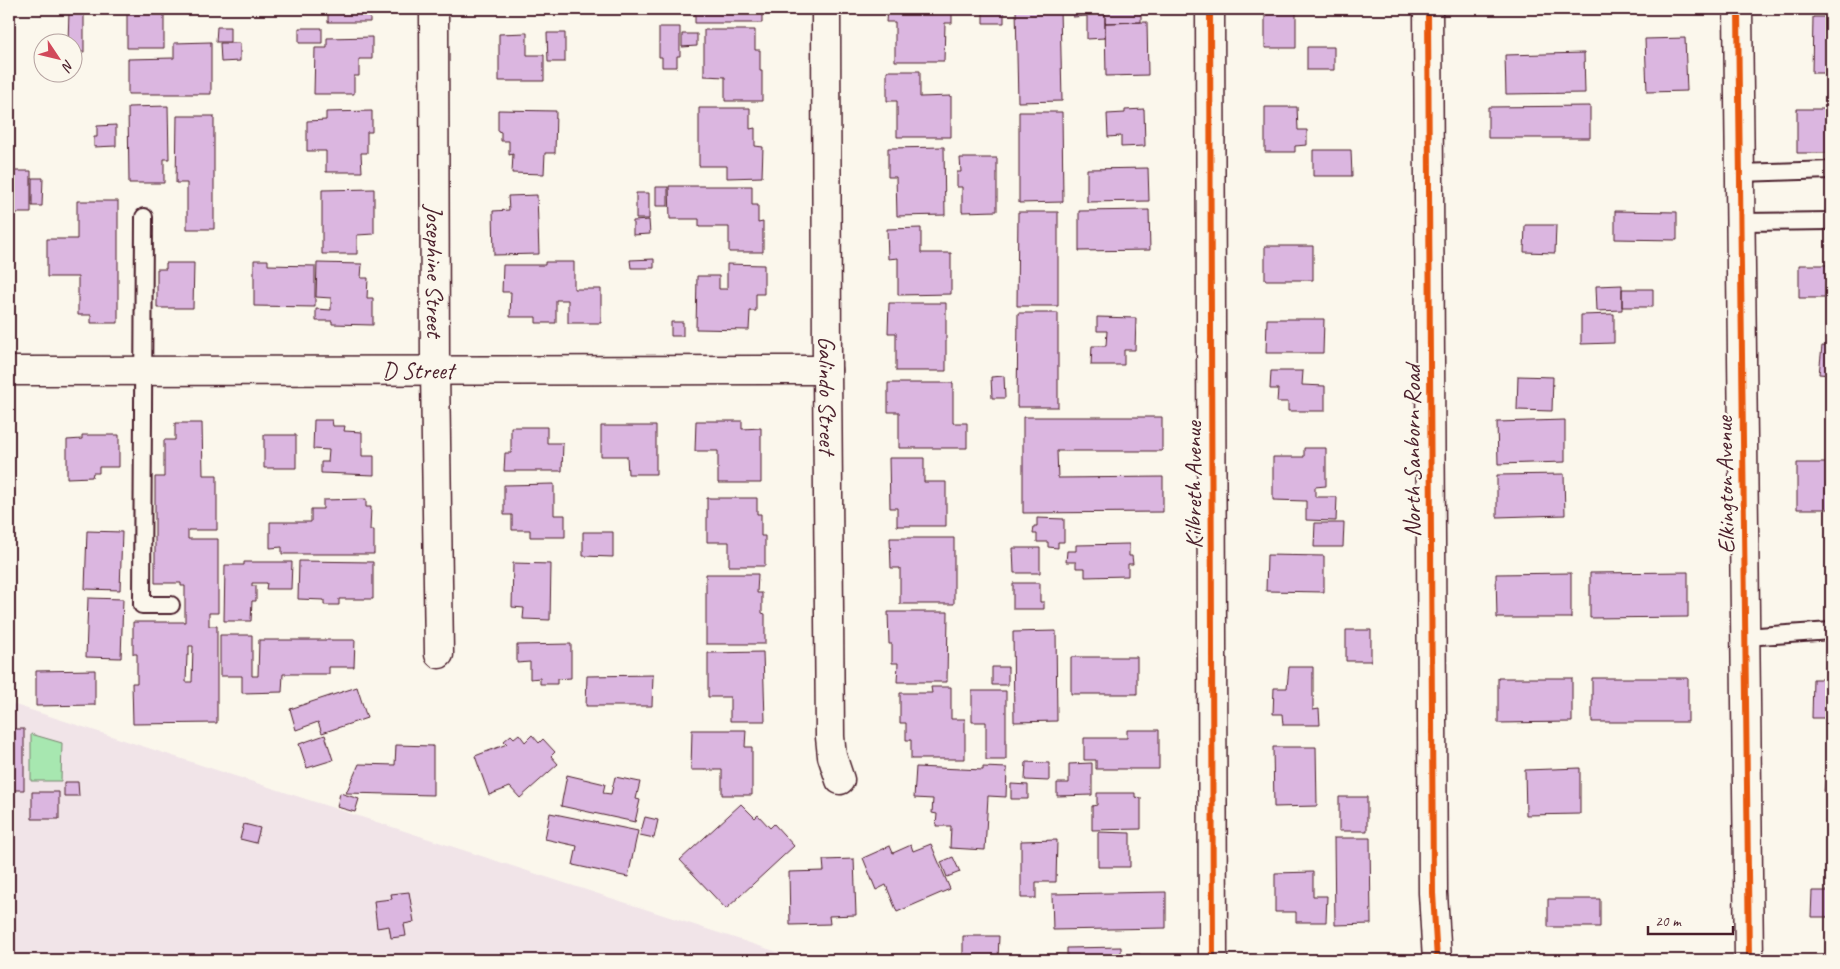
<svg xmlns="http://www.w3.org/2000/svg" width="1840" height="969" viewBox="0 0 1840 969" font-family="Caveat,sans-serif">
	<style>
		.built { fill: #f1e4e8 }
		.green { fill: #a7e7b0; stroke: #78836e }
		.building { fill: #dbb6e0; stroke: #4a1f2b; fill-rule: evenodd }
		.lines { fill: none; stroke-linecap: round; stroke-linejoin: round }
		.service-casing { stroke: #4a1f2b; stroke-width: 20 }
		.minor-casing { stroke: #4a1f2b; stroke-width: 31 }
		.secondary-casing { stroke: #4a1f2b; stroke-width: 31 }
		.service { stroke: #fbf7ec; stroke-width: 16 }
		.minor { stroke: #fbf7ec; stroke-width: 28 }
		.secondary { stroke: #fbf7ec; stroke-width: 28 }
		.cycleway-casing { stroke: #fbf7ec; stroke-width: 9 }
		.cycleway { stroke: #e8590c; stroke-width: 6 }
		.labels { text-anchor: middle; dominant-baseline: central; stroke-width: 5; stroke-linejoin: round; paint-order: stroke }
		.street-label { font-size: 24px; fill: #4a1f2b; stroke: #fbf7ec }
	</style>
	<rect width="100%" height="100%" fill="#fbf7ec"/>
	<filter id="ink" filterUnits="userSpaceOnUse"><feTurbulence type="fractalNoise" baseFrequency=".02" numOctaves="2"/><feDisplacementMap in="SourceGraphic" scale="10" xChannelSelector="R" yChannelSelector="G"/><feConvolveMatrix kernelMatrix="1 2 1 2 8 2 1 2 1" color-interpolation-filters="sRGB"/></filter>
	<g filter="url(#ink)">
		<!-- built -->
		<path class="built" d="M9,703l266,86 527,171h-793z"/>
		<!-- green -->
		<path class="green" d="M31,734l31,9 -1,38h-30z"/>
		<!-- building -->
		<path class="building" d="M127,9h37v39h-37z
			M328,9h42v13h-42z
			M695,9h67v14h-67z
			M887,9h65v14h-7l-1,38h-49v-39h-9z
			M983,9h21v14h-21z
			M1016,9h44l2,92 -44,1z
			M1073,9h32v29l-18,1v-23l-14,1z
			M1105,9h36v13l-36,1z
			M1265,9h31v39h-31z
			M69,11h15v41h-12v-10h-4z
			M1813,17h18v56h-19z
			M1147,22l1,53 -42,1 -1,-53z
			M217,27h13v15h-14z
			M659,27h21v29h-3v11h-15v-10h-3z
			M299,28h23v15h-23z
			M704,30h51v20h5v21h2v30h-37v-24l-21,-1z
			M527,33v22h17v26h-45v-47z
			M547,33h18v29h-17z
			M682,34h15v12l-15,1z
			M372,37v22h-13v17h-5v18h-40l1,-46h12v-10z
			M1685,38l2,53 -40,1 -2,-53z
			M211,42v52h-83v-35l46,-1v-15z
			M220,43h20v18l-19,1z
			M1307,47h27v23h-27z
			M1584,53l1,40 -79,1 -1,-39z
			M887,71h33v26l31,-1v41h-54v-36h-10z
			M168,106l1,53h-5v24h-35l-1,-76z
			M1590,106v32h-102v-31z
			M1265,107h32l1,23h9v15l-12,1v6h-30z
			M699,108h51v21l5,-1v18l8,1 -1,30 -35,1v-12h-28z
			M1144,109l1,37 -24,1v-11l-13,1 -1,-23 18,-1v-3z
			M1797,109h34v44h-34z
			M498,110l58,1 -1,42h-10l-1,21 -32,-1 1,-19 -4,1v-14h-8v-9l-3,-1z
			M372,111v21h-5v21h-6l1,19h-36v-21h-19v-30l19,-1v-8z
			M1019,112h43l1,90 -44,1z
			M177,116h37v113h-27v-46h-11z
			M116,125v21l-22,1v-10h3v-11z
			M944,147l1,68 -48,1 -1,-39h-8v-29z
			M1313,150h38l1,26h-39z
			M960,158h37v53l-35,1v-25h-5v-15h4z
			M1148,168l1,33 -62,1v-33z
			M14,171h17v42h-17z
			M32,178h11l-1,28h-10z
			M669,186h83v19h6v18l5,-1v30h-34v-25h-30v-8h-29z
			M656,187h12v19h-12z
			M374,189v45l-17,1v19h-35v-64z
			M636,193h13v26h-13z
			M537,195l2,59 -45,1 -1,-44 16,-1 -1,-14z
			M77,201h41v122h-27v-8h-13v-38h-31v-38h30z
			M1149,210l1,40 -71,1v-40z
			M1615,211l62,1v28l-62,-1z
			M1018,212h40v94h-41z
			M649,220l1,14 -17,1v-14z
			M1525,225h31l-1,28 -31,-1z
			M921,228v25h30v41l-53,1v-37l-10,1 -1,-30z
			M9,236h4l-1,28h-3z
			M1265,246h48v34h-48z
			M654,259v9h-23l-1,-8z
			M254,260h14v5l47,1v41l-61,-1z
			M545,262h29v27h27v34h-33v-23h-12v23h-20v-6h-26l1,-25h-9l1,-27h42z
			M166,263h28l-1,45h-36v-39h9z
			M317,263l45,1 -1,14h7l-1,20h6v27l-41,-1v-3h-16v-12l15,1v-12l-15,-1z
			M727,264l37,1v29h-8v17h-6l-1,19 -53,-1 1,-53h22v13h8z
			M1799,265h32v33h-32z
			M1622,285v25l-25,1 -1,-25z
			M1622,289h31v18h-31z
			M889,303h57v68h-50v-38h-8z
			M1018,313h40v94h-41z
			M1614,314v29l-33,1v-29z
			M1097,317l39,1 -1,32h-11v15h-33l1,-19h14l1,-15h-10z
			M1267,319h57l-1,34h-57z
			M671,322h12v14h-12z
			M1822,346l9,1v28l-12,-1z
			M1271,371h32l-1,14 23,1v25h-37v-9h-11l1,-13h-8z
			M1004,376l1,22h-13l-1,-21z
			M1518,376l35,1 -1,34 -35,-1z
			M888,383h65v40h14v25h-68v-36h-11z
			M1023,417h139v34h-105l1,27 105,-1v35l-140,1z
			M314,420h18l1,6h12l-1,5 18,1v24h12v19l-53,-2v-11h7l1,-12 -16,-1z
			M1565,420v42l-67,2 -1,-42z
			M696,421h46v8l19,-1v55h-43v-32h-23z
			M175,423h27l1,52h14v55h-29v9h30v74h-9v13h8v97l-84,1 -1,-41h5v-29h-4v-32h52v-36h-4v-3h-26v-106h9v-37h11zM189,646h4l-1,36h-6l1,-27h2z
			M601,426h55v48h-28l-1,-18h-26z
			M511,427h36v16h16l-1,28h-58l1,-18h6z
			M82,435h37v32h-20v6h-6l-1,4 -25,1v-38l15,-1z
			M264,435h32v33h-32z
			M1304,448h22v38l-11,1v10h22l-1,24 -30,-1v-19l-33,-1v-43h31z
			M889,458h35v24h22v44h-49v-18h-7z
			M1797,463h34v46h-34z
			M1564,474l1,41 -68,2v-42z
			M554,484v31h11v22h-35v-7h-18v-15h-8v-30z
			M707,498h50v16h4v22h4v30h-36v-24h-22z
			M366,499v8h5l-1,23h4v24h-92v-7l-12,1v-26h41v-13h12v-9z
			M1037,518l27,1v23h-6v6l-10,-1v-5h-11v-8h-4l1,-8h3z
			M1315,523h29l-1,24h-29z
			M87,531l35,1 -2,58 -35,-1z
			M583,532h30v25l-30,-1z
			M890,538h64v66h-54v-36h-9z
			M1129,544v12h3l1,8h-5v12l-43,1v-9h-9v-6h-10l1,-11h9v-6z
			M1013,548h27v25h-26z
			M1267,555l57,1v36l-58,-1z
			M299,561l74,1v37h-34v6h-15v-5l-26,-1z
			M244,562h48l-1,27h-25l1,-6h-15v3h4v15h-4l-1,20h-27l1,-56h19z
			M513,563l38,1 -1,56 -27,-1 1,-11 -12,-1z
			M1688,572v45l-98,1v-45z
			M1571,573v45h-74l-1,-44z
			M706,574h52l-1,19h5v20l3,1v30h-59z
			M1013,583h27v19h4v7h-31z
			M88,598l35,1 -2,59 -35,-1z
			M888,612h60l-1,70h-50l1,-19h-6v-19h-3z
			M1346,630h25v31h-25z
			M1056,631l1,90 -43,1 -1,-90z
			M220,635h32v41h6l1,-36h96l-1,27h-25v7h-46l-1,18 -40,1v-17h-22z
			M571,644v34l-14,1v5h-17v-6l-10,1v-17l-13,1v-18z
			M763,652l2,69h-35v-24h-22v-44z
			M1071,657h66v37h-66z
			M992,667h16v18h-16z
			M1289,667h24v43l6,-1 1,16h-37l-1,-11h-9l1,-26h13z
			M95,670v35l-59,1v-35z
			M653,675l-1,31h-66l1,-30z
			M1498,678h74v44l-74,1z
			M1592,678h96v44h-96z
			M1813,679h18v39h-19z
			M357,687l10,31 -45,15 -4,-11 -22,8 -6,-21z
			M931,687h20v32h14v40h-54v-19h-5v-17h-6v-30h32z
			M972,691h34v69h-20v-38h-14z
			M9,729h15v61h-15z
			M692,730h54l-1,17h7v48h-30v-25h-31z
			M1127,730h32v39h-63v-9h-12v-22h43z
			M519,734l6,8 7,-7 7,8 4,-4 12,13 -4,4 7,8 -38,34 -10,-11 -21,8 -14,-39 32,-12 -3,-3 7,-6 3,3z
			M325,735l8,25 -26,8 -8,-24z
			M396,745l37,1v49l-87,-2 13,-29 36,1z
			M1273,747h43l1,59 -43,1z
			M1828,747h3v47l-7,-1z
			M1026,762l23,1v18l-24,-1z
			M1092,763v32l-35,1v-13h12v-19z
			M916,767l67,3v-3l24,1 -1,29 -18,-1 -3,54 -35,-2 1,-22h-15l1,-12 -5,-1 1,-14 -19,-1z
			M1580,768v46l-54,1 -1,-45z
			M567,775l38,9 -2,9 8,1 4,-17 25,5 -4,17 4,1 -5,22 -74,-16z
			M64,782h14l1,14h-15z
			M1011,784l17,1v14h-17z
			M32,792h27v27h-27z
			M340,793l19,6 -4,13 -18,-5z
			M1097,793h38v4l6,1v31l-49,1v-24l5,-1z
			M1339,797h28v34h-28z
			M741,804l14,14 3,-3 12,13 4,-4 20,22 -68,63 -46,-49z
			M550,813l88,18 -10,46 -55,-12 4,-19 -32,-7z
			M645,817l13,3 -4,18 -14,-3z
			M244,824l16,4 -4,15 -16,-4z
			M1098,832l32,1v34h-32z
			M1334,838h36l1,86 -36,1z
			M1057,840l-1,42h-20v16h-15v-57z
			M931,844l19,45 -53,23 -11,-27 -10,5 -13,-32 27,-12 3,7 18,-8 2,6z
			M953,857l7,15 -13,5 -6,-15z
			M854,859l2,56 -27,1 1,8 -40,1 -1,-53 35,-1 -1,-11z
			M1313,872v24h14l-1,26h-30v-10h-21v-39z
			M1812,891h19v26h-20z
			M409,892l5,30 -10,2 2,12 -15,2 -2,-12 -12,2 -3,-27 18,-2 -1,-5z
			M1166,892v36l-113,2 -1,-36z
			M1548,899h52v28h-52z
			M963,936h36l-1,24h-35z
			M1121,947v7h19l1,6h-74v-12z
			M1571,955h28v5h-28z
			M1560,956v4h-30v-3z
			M1498,957h30v3h-30z"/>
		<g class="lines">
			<!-- service casing -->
			<g class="service-casing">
				<path id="service" d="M1740,173l91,-3
					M144,217l-2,388h29
					M1740,222l91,-1
					M1745,637l86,-6"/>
			</g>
			<!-- minor casing -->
			<g class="minor-casing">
				<g id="minor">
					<path id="s1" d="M434,9l1,361 4,284"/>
					<path id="s2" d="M826,9l1,361 3,367 2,19 8,24"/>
					<path d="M1210,9l3,951"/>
					<path d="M1738,9l11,951"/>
					<path id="s3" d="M9,371l818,-1"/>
				</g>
			</g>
			<!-- secondary casing -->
			<g class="secondary-casing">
				<path id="secondary" d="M1428,9l5,884 4,67"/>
			</g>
			<!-- service -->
			<use href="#service" class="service"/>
			<!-- minor -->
			<use href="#minor" class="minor"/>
			<!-- secondary -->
			<use href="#secondary" class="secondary"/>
			<!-- cycleway casing -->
			<g class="cycleway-casing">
				<path id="cycleway" d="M1210,9l3,951
					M1428,9l5,884 4,67
					M1738,9l11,951"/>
			</g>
			<!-- cycleway -->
			<use href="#cycleway" class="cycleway"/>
		</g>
	</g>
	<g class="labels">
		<!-- street labels -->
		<g class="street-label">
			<text stroke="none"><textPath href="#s1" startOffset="262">Josephine Street</textPath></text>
			<text stroke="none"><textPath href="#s3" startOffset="409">D Street</textPath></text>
			<text stroke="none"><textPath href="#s2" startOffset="386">Galindo Street</textPath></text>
			<text transform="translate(1412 451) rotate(-90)">North Sanborn Road</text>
			<text transform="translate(1193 485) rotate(-90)">Kilbreth Avenue</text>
			<text transform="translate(1725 485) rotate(-91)">Elkington Avenue</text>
		</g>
	</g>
	<!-- margin -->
	<rect width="1840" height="969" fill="none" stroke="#fbf7ec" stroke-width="30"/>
	<rect x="15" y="15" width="1810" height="939" fill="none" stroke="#4a1f2b" stroke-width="2" filter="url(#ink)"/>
	<!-- north arrow -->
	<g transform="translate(58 58) rotate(125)"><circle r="24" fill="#fbf7ec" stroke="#b4a19f"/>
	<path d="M0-4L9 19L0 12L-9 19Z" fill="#d1495b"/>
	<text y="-8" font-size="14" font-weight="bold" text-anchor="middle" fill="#4a1f2b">N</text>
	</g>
	<!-- scale -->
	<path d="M1648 926v8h85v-8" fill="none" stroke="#4a1f2b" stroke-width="2.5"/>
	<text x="1655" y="926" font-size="15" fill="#4a1f2b" stroke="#fbf7ec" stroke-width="4" paint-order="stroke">20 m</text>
</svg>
